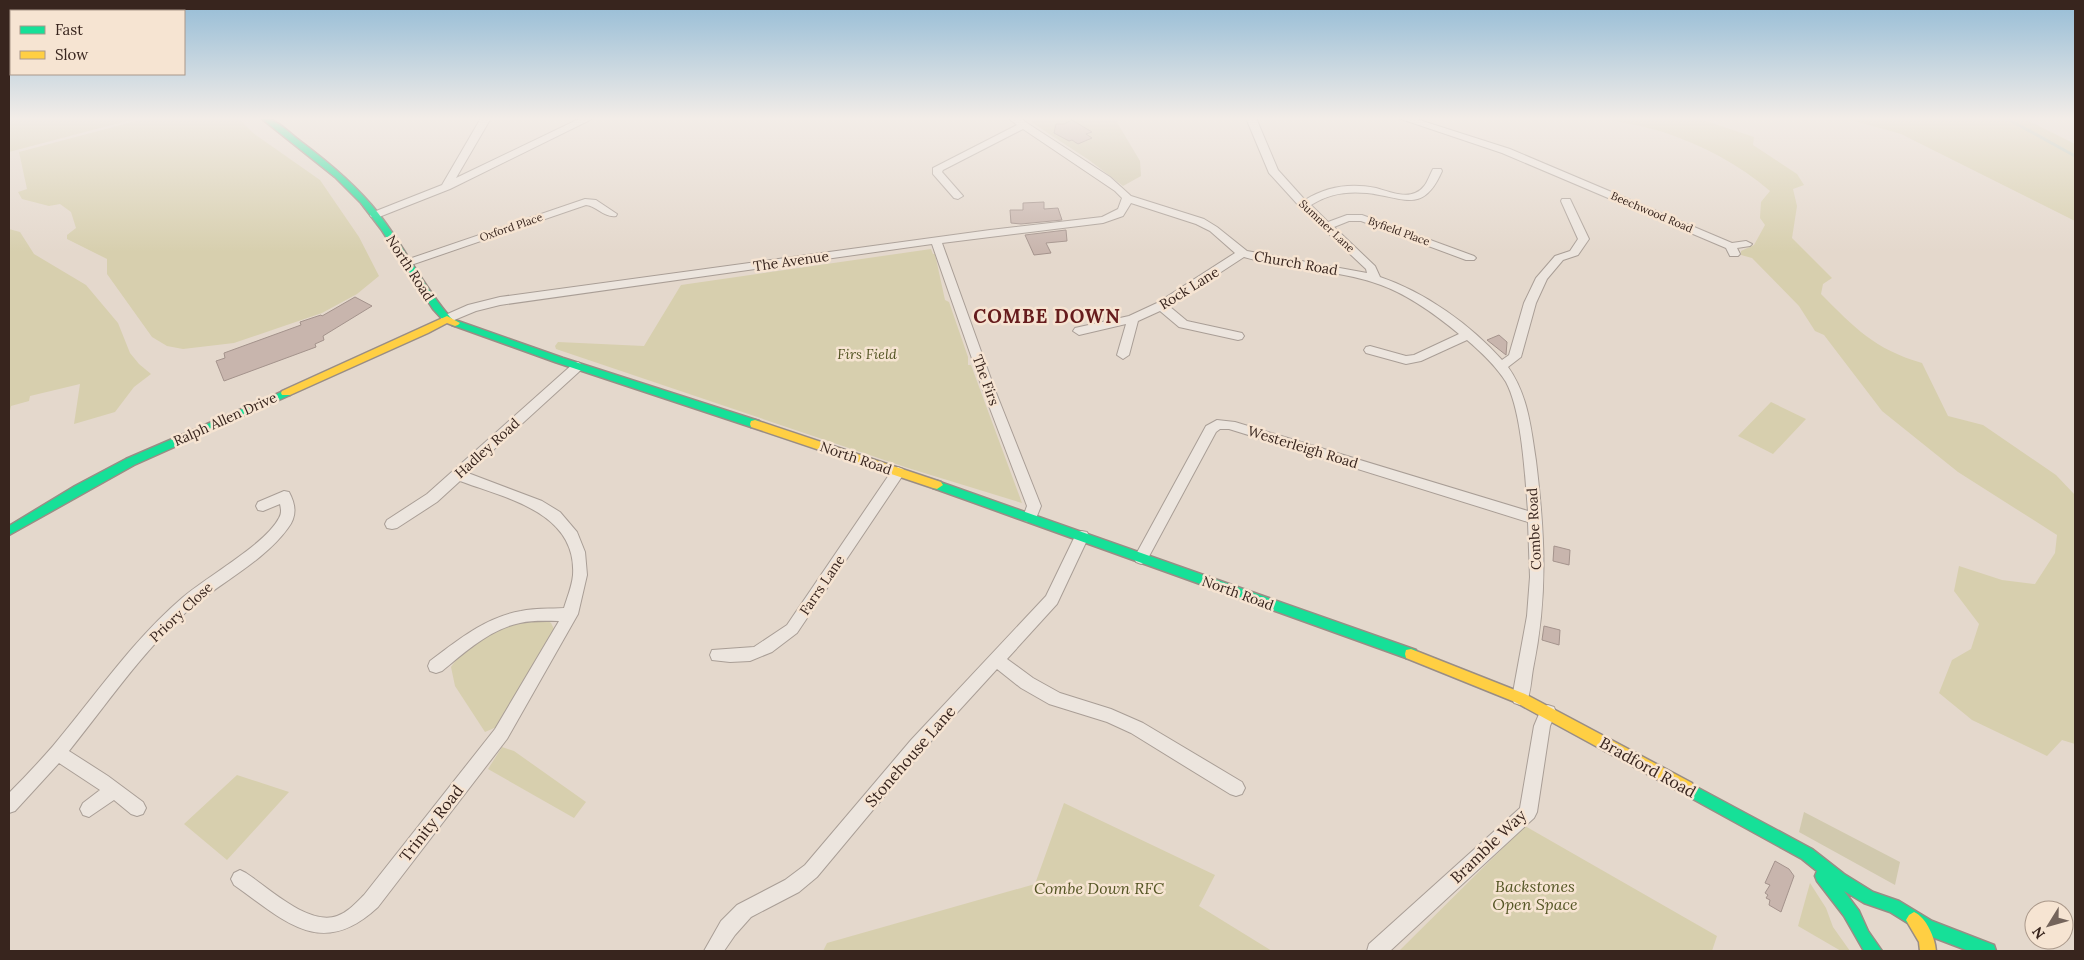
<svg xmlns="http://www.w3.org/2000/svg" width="2084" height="960" viewBox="0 0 2084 960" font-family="Lora,serif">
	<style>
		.green { fill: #d7cfae }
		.cemetery { fill: #d1c9ae }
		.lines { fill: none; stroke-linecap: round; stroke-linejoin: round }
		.stream { stroke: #b8c8ba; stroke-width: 3 }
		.building { fill: #c8b5ad; stroke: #a4938c }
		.street-casing { stroke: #a99e96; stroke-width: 2 }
		.fast-casing { stroke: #998d85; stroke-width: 3 }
		.slow-casing { stroke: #998d85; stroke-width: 3 }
		.street { fill: #ece5de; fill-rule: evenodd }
		.fast { fill: #16e098; fill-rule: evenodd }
		.slow { fill: #ffcf43; fill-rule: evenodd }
		.labels { text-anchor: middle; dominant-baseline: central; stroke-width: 5; stroke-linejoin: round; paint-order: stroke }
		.far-street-label { font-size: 11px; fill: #38251e; stroke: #f6e4d2 }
		.street-label { font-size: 14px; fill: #38251e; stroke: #f6e4d2 }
		.park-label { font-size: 14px; font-style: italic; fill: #545524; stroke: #f6e4d2 }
		.near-street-label { font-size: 16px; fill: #38251e; stroke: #f6e4d2 }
		.near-park-label { font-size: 16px; font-style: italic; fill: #545524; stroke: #f6e4d2 }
		.district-label { font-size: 19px; font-weight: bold; letter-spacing: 1px; fill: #661c1d; stroke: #f6e4d2 }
	</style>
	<rect width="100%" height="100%" fill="#e4d8cc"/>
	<!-- green -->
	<path class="green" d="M9,118h129l-129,34z
		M147,118h91l15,15 67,47 39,57 20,39 -22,18 -35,19 -88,30 -51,6 -16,-3 -15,-9 -45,-63v-15l-40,-20v-4l9,-7 -5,-16 -11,-8 -11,2 -27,-7 -4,-7 9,-3 -8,-37z
		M1607,118h90l57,19 -1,8 44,29 7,11 -11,4 4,17 -5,32 40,40 -9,6 -2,10c34,34 53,55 101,69l26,53 35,9 73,50 19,20v249l-13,-4 -15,16 -75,-36 -33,-27 13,-33 19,-11 8,-25 -25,-33 5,-25 43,14 33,4 20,-31 2,-18 -99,-63 -76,-61 -58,-76 -9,-4 -16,-25 -47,-48 -11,-3v-4l13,-6 11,-20 -5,-7 1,-16 9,-11c-31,-27 -68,-46 -107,-59 -18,-6 -38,-8 -56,-14z
		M1845,118h178l52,26v77l-174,-87z
		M9,229l11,3 14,22 52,31 32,38 12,30 9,11 12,10 -17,13 -19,25 -41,12 6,-40 -50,12 -1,5 -18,5 -2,9z
		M931,249l2,5h2l10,46 4,2 19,55v8h3l51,138 -114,-35 -352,-119 -1,-3 3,-4 86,4 37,-61z
		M1771,402l35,17 -33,35 -35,-18z
		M545,619l6,4 3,6 -55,97 -14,6 -30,-46 -4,-19c15,-21 37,-39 63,-45 9,-3 21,-2 31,-3z
		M502,747l12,4 72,51 -12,16 -86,-49z
		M237,775l52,17 -62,68 -43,-36z
		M1064,803l151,72 -16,31 73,45h-449l4,-8 208,-59z
		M1525,826l192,110 -5,15h-313z
		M1810,883l16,25 7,19 17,24h-9l-43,-25z"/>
	<!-- cemetery -->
	<path class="cemetery" d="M1038,118h78l2,6 22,37 1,15 -18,10 -34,-26 -58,-38z
		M1804,812l96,50 -5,23 -96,-53z"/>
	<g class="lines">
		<!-- stream -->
		<path class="stream" d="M2006,118l69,38"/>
	</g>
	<!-- building -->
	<path class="building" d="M1072,120l20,12 -6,2 6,4 -14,6 -6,-4 -3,1 -15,-8 2,-9h8z
		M1044,202v7l14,-1 4,12 -41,4 -10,-1 -1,-13h13v-7z
		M1066,230l1,11 -21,2 5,10 -17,2 -9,-20z
		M355,297l17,9 -49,30 1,4 -9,4 1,3 -92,34 -8,-20 9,-3 -1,-5 77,-28 -1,-3 21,-7 1,1z
		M1499,335l8,7 -1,13 -19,-15z
		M1554,546l16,4 -1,15 -16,-4z
		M1544,626l16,4 -1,15 -17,-5z
		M1775,861l14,8 5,7 -13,36 -12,-7 1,-5 -4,-2 2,-3 -3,-2 5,-8 -5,-2z"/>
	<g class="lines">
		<!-- street casing -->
		<g class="street-casing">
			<path id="street" d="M481,118h10l-35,60 125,-60h13l-144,71 -71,28h-8l-1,-2 1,-2 71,-28z
				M1008,118h12l7,5 83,54 21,19 73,23 13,8 30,24 120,22 -1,-4 -66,-62 -31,-34 -23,-55h10l22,52 27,30c22,-14 46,-17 71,-12 11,3 28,10 39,5 11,-4 13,-15 18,-24h8l1,2c-19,44 -39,26 -75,22 -22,-2 -38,1 -56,12l17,17 19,-7h15l112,41 2,2 -2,2h-8l-105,-39h-12l-15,6 41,39 5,11c45,15 91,48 122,83l7,-5 15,-52 12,-25 19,-22 15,-5 8,-12 -17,-38 1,-2h8l19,40 -11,16 -15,5 -16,19 -11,24 -15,54 -13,10c20,28 23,61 28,94 9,74 12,135 -3,208 -2,11 -2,24 -7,34l-6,2 -6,-2 -2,-5 15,-82 3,-39 -2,-55 -299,-93h-9l-4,3 -70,130 -5,2 -5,-2 -2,-4 72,-132 11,-6 18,2 293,89c-3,-35 -6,-99 -22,-129 -10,-16 -25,-30 -39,-42l-46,21 -15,3 -40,-11 -2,-3 2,-3 4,-1 36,10 8,-1 45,-21c-23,-19 -50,-39 -78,-49 -44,-16 -92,-15 -137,-28l-75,49 18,15 55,12 2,3 -2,3 -4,1 -59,-13 -19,-16 -22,10 -9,34 -6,4 -6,-4 9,-31 -47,11 -6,-4 2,-3 54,-12 28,-13 78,-50 -25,-22 -14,-7 -65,-21 -8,13 -20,7 -161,20 53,147 46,116 -6,15 -5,1 -5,-1 -2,-4 4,-11 -44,-116 -51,-146 -432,61 -24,6 -29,12 -6,-4 2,-3 25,-11 32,-8 490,-67 112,-13 16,-8 4,-11 -7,-7 -92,-62 -80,41 -1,2 21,24 -5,3 -4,-1 -21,-24v-6l84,-43z
				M1398,118h15l97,31 222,94 14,-2 6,3 -2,2 -13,2 3,6 -2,2h-8l-4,-8 -224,-95z
				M585,199l11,1 21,14 -1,2c-12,2 -19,-10 -30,-11l-175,60 -4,1 -6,-3 2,-2z
				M578,362l6,4 -2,3 -114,104 74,28 18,11 17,20 8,20 2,23 -9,39 -71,125 -129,168c-57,53 -93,14 -144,-22l-3,-6 3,-6 6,-3 6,3c23,15 62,53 91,43 11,-4 19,-13 27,-21l131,-166 64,-108c-13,0 -26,-1 -39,2 -30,6 -55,29 -78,48l-6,2 -6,-2 -2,-5 2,-5c28,-21 56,-44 91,-50 14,-3 29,-2 43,-3 3,-10 8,-22 9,-33 4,-63 -68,-77 -113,-94l-23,21 -40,26 -5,1 -5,-1 -2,-4 2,-4 40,-26 147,-131z
				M898,467l5,2 2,3 -2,3 -106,158 -25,19 -22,9 -20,1 -18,-2 -2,-5 2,-5 42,-3 33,-22 106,-156z
				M284,491l5,1c7,13 8,24 -1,36 -25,35 -73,57 -105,87 -43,40 -77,90 -114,136l39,25 35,26 3,6 -3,6 -6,2 -6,-2 -17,-14 -25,17 -6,-2 -3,-6 3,-6 17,-13 -41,-27 -44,48 -6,2v-20c15,-15 30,-31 44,-47 42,-50 79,-105 129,-148 24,-21 84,-54 97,-80 3,-5 2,-9 1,-14l-17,7 -5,-1 -2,-4 2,-4z
				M1082,531l5,1 2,4 -32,68 -50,55 26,19 27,15 51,16 32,14 99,59 3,6 -3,6 -6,2 -6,-2 -99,-61 -24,-11 -58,-18 -28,-16 -24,-19 -74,81 -106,127 -18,15 -48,25 -16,18 -11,16h-20l17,-30 16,-16 48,-25 20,-15 106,-125 135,-144 29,-60 2,-4z
				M1548,705l6,2 2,5 -6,14 -13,86 -3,6 -144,133h-23l2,-7 151,-136 14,-82 8,-19z"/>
		</g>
		<!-- fast casing -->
		<g class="fast-casing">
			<path id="fast" d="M261,118c15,0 27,14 39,23 28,21 56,44 78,72 26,33 44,72 72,104l2,2 -2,2h-6l-11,-12 -52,-80 -20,-26 -26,-26z
				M455,320l108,38 196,63 1,3 -1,3h-8l-196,-65 -103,-37 -2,-2 2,-2z
				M286,390l4,1 1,2 -1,2 -156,70 -125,70v-9l66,-40 51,-27z
				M937,481l479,169 1,4 -1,4 -5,1 -5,-1 -473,-170 -2,-3 2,-3z
				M1687,782l125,67 32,25 29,18 26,9 33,20 62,24 2,6h-27l-42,-16 -37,-23 -26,-9 -20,-12 15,20 9,20 14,20h-18l-20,-35 -27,-35 -2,-5 2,-5 -15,-12 -120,-66 -2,-5 2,-5z"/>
		</g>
		<!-- slow casing -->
		<g class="slow-casing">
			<path id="slow" d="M447,316l13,7 -2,2 -3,1 -8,-3 -19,10 -138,62h-8l-1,-2 1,-2z
				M755,420l186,62 2,3 -6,4 -4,-1 -182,-61 -1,-3 1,-3z
				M1411,649l114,45 167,89 2,5 -2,5 -5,1 -5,-1 -167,-91 -109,-44 -1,-4 1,-4z
				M1914,912c13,6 21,26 22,39h-16l-1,-9 -13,-22 3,-5z"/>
		</g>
		<!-- street -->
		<use href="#street" class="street"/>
		<!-- fast -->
		<use href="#fast" class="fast"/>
		<!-- slow -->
		<use href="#slow" class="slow"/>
	</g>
	<!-- sky -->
	<linearGradient id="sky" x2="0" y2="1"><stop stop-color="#95bcd6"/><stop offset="0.47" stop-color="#f3ede8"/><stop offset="1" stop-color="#f3ede8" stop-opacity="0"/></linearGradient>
	<rect width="2084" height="252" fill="url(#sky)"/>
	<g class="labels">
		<!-- far-street labels -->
		<g class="far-street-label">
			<text transform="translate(1652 212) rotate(23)">Beechwood Road</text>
			<text transform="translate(1327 226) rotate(43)">Summer Lane</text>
			<text transform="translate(511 227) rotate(-19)">Oxford Place</text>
			<text transform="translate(1399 231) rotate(20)">Byfield Place</text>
		</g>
		<!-- street labels -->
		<g class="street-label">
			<text transform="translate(791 261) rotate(-8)">The Avenue</text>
			<text transform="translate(1296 263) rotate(10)">Church Road</text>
			<text transform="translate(410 268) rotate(57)">North Road</text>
			<text transform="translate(1189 288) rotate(-32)">Rock Lane</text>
			<text transform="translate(986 380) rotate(70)">The Firs</text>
			<text transform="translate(225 419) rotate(-24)">Ralph Allen Drive</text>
			<text transform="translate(1303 447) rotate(17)">Westerleigh Road</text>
			<text transform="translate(487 448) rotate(-42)">Hadley Road</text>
			<text transform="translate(856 458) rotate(19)">North Road</text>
			<text transform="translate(1534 529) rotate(-93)">Combe Road</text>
			<text transform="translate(822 585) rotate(-56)">Farrs Lane</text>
			<text transform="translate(1238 593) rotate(20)">North Road</text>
			<text transform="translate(181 612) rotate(-43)">Priory Close</text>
		</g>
		<!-- park labels -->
		<g class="park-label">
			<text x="867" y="354">Firs Field</text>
		</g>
		<!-- near-street labels -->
		<g class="near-street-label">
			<text transform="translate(910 756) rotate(-49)">Stonehouse Lane</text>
			<text transform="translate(1648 767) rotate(29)">Bradford Road</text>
			<text transform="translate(431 823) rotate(-52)">Trinity Road</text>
			<text transform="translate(1488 846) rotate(-44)">Bramble Way</text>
		</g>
		<!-- near-park labels -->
		<g class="near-park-label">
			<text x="1535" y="886">Backstones<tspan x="1535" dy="18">Open Space</tspan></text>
			<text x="1099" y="888">Combe Down RFC</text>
		</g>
		<!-- district labels -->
		<g class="district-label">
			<text x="1047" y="316">COMBE DOWN</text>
		</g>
	</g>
	<!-- border -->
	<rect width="2084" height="960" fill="none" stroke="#38251e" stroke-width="20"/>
	<!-- legend -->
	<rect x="10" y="10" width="175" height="65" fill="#f6e4d2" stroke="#aa988a"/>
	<rect x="20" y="26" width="25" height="8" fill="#16e098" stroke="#aa988a"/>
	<text x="55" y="35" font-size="15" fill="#38251e">Fast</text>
	<rect x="20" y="51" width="25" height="8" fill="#ffcf43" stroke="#aa988a"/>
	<text x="55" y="60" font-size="15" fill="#38251e">Slow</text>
	<!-- north arrow -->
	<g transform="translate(2049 925) rotate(233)"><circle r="24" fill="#f6e4d2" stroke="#aa988a"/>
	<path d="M0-4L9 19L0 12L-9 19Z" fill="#74645b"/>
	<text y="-8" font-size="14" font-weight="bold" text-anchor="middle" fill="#38251e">N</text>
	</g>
</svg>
